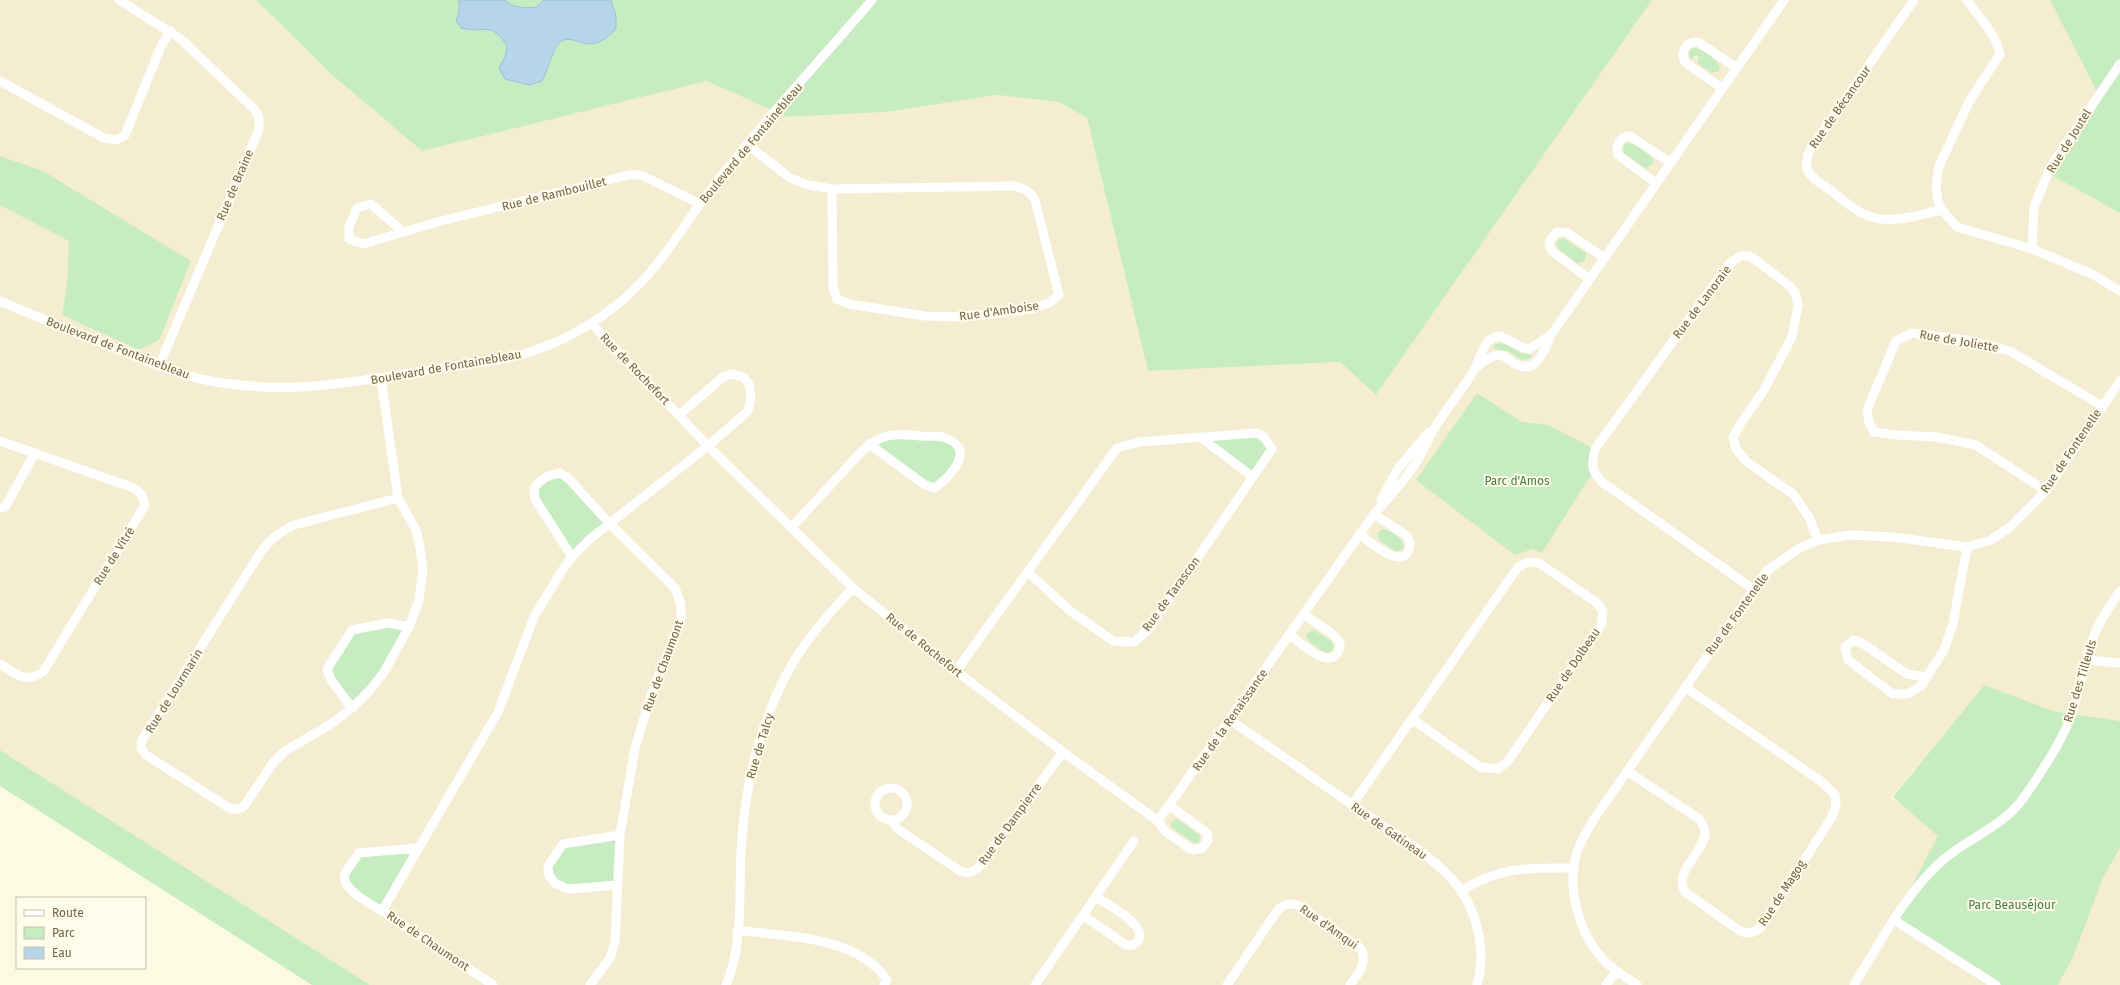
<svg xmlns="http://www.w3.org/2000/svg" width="2120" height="985" viewBox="0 0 2120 985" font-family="'Fira Sans',sans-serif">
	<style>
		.residential { fill: #f5edd1 }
		.green { fill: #c8ecc1 }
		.water { fill: #b6d5e8; stroke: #9cc2da }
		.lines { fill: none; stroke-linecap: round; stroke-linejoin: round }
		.minor { stroke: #fff; stroke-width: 9 }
		.labels { text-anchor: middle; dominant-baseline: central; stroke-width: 4; stroke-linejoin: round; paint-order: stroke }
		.street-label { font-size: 12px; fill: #776448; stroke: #fffceb }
		.park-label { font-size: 12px; fill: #427e3f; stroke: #fffceb }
	</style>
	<rect width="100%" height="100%" fill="#fdfae3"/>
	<!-- residential -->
	<path class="residential" d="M0,0h256l75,74 91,77 285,-70 80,36 100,-5 110,-17 62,7 28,16 61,253 192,-9 36,33 276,-395h398l48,94 -49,80 71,39v508l-67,-10 -69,-26 -93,113 21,13 29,25 55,149h-1626l-370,-235z
		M2120,826v159h-66z"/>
	<!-- green -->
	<path class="green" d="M256,0h1396l-276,395 -36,-33 -192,9 -61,-253 -28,-16 -62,-7 -110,17 -100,5 -80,-36 -285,70 -91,-77z
		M2050,0h70v213l-71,-39 49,-80z
		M1693,48c8,0 24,11 27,19l-2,5h-8l-13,-9 2,-6 -2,-2 -3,1 -2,4 -2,-2 -1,-6z
		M1628,143c8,0 20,10 25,16l-1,6 -7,3 -21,-15 -1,-7z
		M0,156l43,15 148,90 -32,79 -20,10 -77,-35 5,-30 2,-44 -69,-36z
		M1563,238l23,15 -1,8 -8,2 -19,-14 -2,-7z
		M1500,343c11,1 17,12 30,11l2,4 -10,2 -14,-9 -14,-2v-4z
		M1477,393l45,29 26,3 47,24 -2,23 -51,81 -9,-4 -18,6 -99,-75z
		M1257,433l15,16 -19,28 -53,-40z
		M898,434l56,9 6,18 -25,27 -66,-44z
		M560,473l49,50 -37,34 -37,-58 5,-19z
		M1381,529c8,-1 22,10 23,17l-2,4 -7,1 -16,-11 -2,-6z
		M389,623l20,4 -25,45 -32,36 -25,-39 25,-39z
		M1314,630l17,11 3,5 -2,5 -7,2 -16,-12 -3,-4 1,-4z
		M1984,685l69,26 67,10v127l-17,30 -30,79 -15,28h-62l-102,-65 44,-84 -45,-39z
		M0,750l370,235h-58l-312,-199z
		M1177,819l23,16 -1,7 -5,1 -23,-16v-5l2,1 1,-2 -2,-1z
		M620,835l-2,50 -57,2 -13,-21 15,-22z
		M418,848l-36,63 -33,-22 -4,-15 14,-21z"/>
	<!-- water -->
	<path class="water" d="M459,0h46l6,5 13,3 12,-1 8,-7h67l5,16v13c-7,7 -16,15 -26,15 -10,0 -20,-9 -30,-2 -6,4 -13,31 -18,39l-13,4 -24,-6 -6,-11 6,-11 2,-11c-16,-26 -22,-12 -46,-18l-5,-7 3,-9z"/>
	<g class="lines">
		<!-- minor -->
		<path class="minor" d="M119,0l62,39 72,69c7,7 7,13 5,24l-99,234
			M1914,0l-101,145 -5,9 -2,13c5,12 17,18 27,25 12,10 26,22 42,26 21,5 47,-4 67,-8
			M1967,0c12,18 28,32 33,54l-30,46 -31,66 -3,20 2,15 4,9 15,17 75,22 60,25 28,17
			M0,81l104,57 13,2 8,-5 37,-91 9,-13
			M1722,88l-36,-25c-7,-10 0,-22 12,-21l39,26
			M748,145l42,33 18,7 24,4 183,-3c10,3 15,5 20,14l24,95 -10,8 -17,6 -66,8 -41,-1 -76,-12 -12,-5 -4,-12 -1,-98
			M1656,183l-38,-28c-3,-9 2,-19 12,-19l41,27
			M403,232l-32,-28 -14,4 -8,19v12l14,5 78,-23 188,-46h12l59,29
			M2032,249l2,-42 17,-41 69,-102
			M1589,279l-37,-28 -3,-5 1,-6 7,-8 11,1 36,25
			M0,301c37,16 74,31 112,46 29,12 58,25 89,32 82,18 153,3 234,-10 32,-5 67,-7 98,-18 33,-11 65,-30 91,-52 40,-35 59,-75 91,-115 49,-64 105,-123 157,-184
			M591,323l117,123 145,142 103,83 107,81 95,69 8,11 26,18 10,-2 6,-8 -1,-7 -37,-27
			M1474,369c7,-5 16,-14 25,-14 6,0 11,6 16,9 21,12 30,-15 36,-29l233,-335
			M381,378l17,120 18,32 4,17 3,22 -4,31 -10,27 -25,45 -14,18 -18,18 -21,16 -46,27 -12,12 -28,42 -6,4h-8l-85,-54 -5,-7 1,-8 118,-187c10,-13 19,-21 34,-28l104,-27
			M1200,437l53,40
			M0,441l134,47 8,7 3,10 -102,167c-19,12 -26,2 -43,-8
			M2046,491l-70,-46 -39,-8 -40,-2 -23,-3 -5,-10 -2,-12 29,-69 16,-8 54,7 44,11 92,55
			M1381,500l16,-30 32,-38
			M0,508l5,-1 30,-54
			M791,528l70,-76c7,-7 14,-12 23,-15 12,-4 24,-2 36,-1 7,0 15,0 22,1 36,10 10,38 -7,51l-10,-3 -56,-41
			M1359,534c12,9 50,42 51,8l-3,-6 -33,-22
			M572,557l-37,-58 -1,-11c7,-9 14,-13 26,-15l9,6 40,44 65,64c6,11 8,19 7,32l-30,76 -16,53 -15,87 -5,107 -5,16 -20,27
			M1753,589l-151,-107c-11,-12 -11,-16 -7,-33l134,-185 11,-8h10l41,31 5,8 2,10 -6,32 -28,53 -23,33 -8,14 3,12 11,13 46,32 16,23 9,23
			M1290,635c10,7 40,37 49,15 2,-4 1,-8 -2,-11 -8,-10 -23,-17 -33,-24
			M2087,660l33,3
			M956,671l161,-223 22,-6 118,-9 7,4 8,12 -123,180 -15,13 -21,-1 -44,-31 -41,-38
			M1926,677l-19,-3 -45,-31 -8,-3 -9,7 3,13 45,34h15l13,-8 23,-36 9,-26 14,-77
			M352,708l-21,-28 -4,-11 25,-39 37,-7 20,4
			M1230,720c47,32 93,65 140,97 31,22 68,42 90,72 19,28 26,64 17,96
			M1627,771l71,47c25,26 -28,47 -13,74l55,39c10,4 18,1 24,-8l68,-106 4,-12 -1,-10 -13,-13 -137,-95
			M875 804a16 16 0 1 1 32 0a16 16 0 1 1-32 0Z
			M1352,805l166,-238 10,-5 11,1 58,40 6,8 -2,14 -93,136 -10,8 -18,-2 -68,-48
			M891,820l7,9 62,42 9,2 8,-4 86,-117
			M1158,821l216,-307c15,-17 31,-33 43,-53 8,-13 13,-27 22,-40 11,-17 25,-33 35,-51 7,-12 9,-33 26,-34l22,11 7,2 22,-14
			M618,885l-50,4 -13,-6 -6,-7 -1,-10 15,-22 57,-9
			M1461,891c39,-25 68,-23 113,-23
			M382,911c-11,-7 -42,-22 -37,-37 3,-7 10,-14 14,-21l59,-5
			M1084,916l42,29c5,1 11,-1 13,-6 7,-14 -32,-35 -43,-42
			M1894,920l102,65
			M737,930c50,7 119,5 150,50l-3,5
			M493,985l-111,-74 116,-199 36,-95 27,-45 11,-15 18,-18 118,-93 40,-35 3,-14 -2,-13 -6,-7 -10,-3 -10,3 -44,38
			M726,985c17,-38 13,-91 15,-132 3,-66 19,-135 53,-192 16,-27 38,-51 59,-73
			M1035,985l99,-144
			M1227,985l50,-74c7,-7 13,-9 23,-5l61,43c7,14 -3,25 -11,36
			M1606,985l11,-14
			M1637,985c-11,-8 -25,-15 -34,-26 -24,-25 -36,-70 -27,-104 4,-13 11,-24 18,-36l169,-243 5,-6 30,-21 20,-9 32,-5 43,2 74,10 24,-7 19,-13 36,-36 74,-110
			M1854,985c26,-42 51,-92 89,-125 25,-22 59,-33 79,-60 18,-26 36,-52 48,-81 10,-26 13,-55 23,-81 6,-17 17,-32 27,-47"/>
	</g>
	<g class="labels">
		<!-- street labels -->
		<g class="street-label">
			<text transform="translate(1840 107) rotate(-55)">Rue de Bécancour</text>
			<text transform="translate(2069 141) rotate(-58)">Rue de Joutel</text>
			<text transform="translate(751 143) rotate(-50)">Boulevard de Fontainebleau</text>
			<text transform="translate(235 185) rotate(-67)">Rue de Braine</text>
			<text transform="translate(554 194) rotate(-14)">Rue de Rambouillet</text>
			<text transform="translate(1702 302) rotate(-53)">Rue de Lanoraie</text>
			<text transform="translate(999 311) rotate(-8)">Rue d'Amboise</text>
			<text transform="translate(1959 341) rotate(10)">Rue de Joliette</text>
			<text transform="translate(118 348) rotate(21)">Boulevard de Fontainebleau</text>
			<text transform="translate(446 367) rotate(-10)">Boulevard de Fontainebleau</text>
			<text transform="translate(635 369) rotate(46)">Rue de Rochefort</text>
			<text transform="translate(2071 451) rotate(-56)">Rue de Fontenelle</text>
			<text transform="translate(114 556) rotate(-58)">Rue de Vitré</text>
			<text transform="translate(1171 594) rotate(-54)">Rue de Tarascon</text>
			<text transform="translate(1737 614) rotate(-54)">Rue de Fontenelle</text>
			<text transform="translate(924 645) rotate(39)">Rue de Rochefort</text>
			<text transform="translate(1573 665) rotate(-56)">Rue de Dolbeau</text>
			<text transform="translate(663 666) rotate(-70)">Rue de Chaumont</text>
			<text transform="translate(2080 681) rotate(-73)">Rue des Tilleuls</text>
			<text transform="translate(174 691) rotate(-58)">Rue de Lourmarin</text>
			<text transform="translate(1230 720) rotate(-55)">Rue de la Renaissance</text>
			<text transform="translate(760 746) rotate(-73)">Rue de Talcy</text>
			<text transform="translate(1010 824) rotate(-54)">Rue de Dampierre</text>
			<text transform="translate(1389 831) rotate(35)">Rue de Gatineau</text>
			<text transform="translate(1782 893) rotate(-57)">Rue de Magog</text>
			<text transform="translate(1329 927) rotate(35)">Rue d'Amqui</text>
			<text transform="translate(428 941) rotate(34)">Rue de Chaumont</text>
		</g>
		<!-- park labels -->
		<g class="park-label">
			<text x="1517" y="481">Parc d'Amos</text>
			<text x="2012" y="905">Parc Beauséjour</text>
		</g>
	</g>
	<!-- legend -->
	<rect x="16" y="897" width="130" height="72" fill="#fffceb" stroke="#c9bfaa"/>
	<rect x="24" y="910" width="20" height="6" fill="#ffffff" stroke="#c9bfaa"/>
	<text x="52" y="917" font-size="12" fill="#776448">Route</text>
	<rect x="24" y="927" width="20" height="12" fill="#c8ecc1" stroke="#c9bfaa"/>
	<text x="52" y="937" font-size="12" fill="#776448">Parc</text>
	<rect x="24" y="947" width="20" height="12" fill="#b6d5e8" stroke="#c9bfaa"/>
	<text x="52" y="957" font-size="12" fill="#776448">Eau</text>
</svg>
